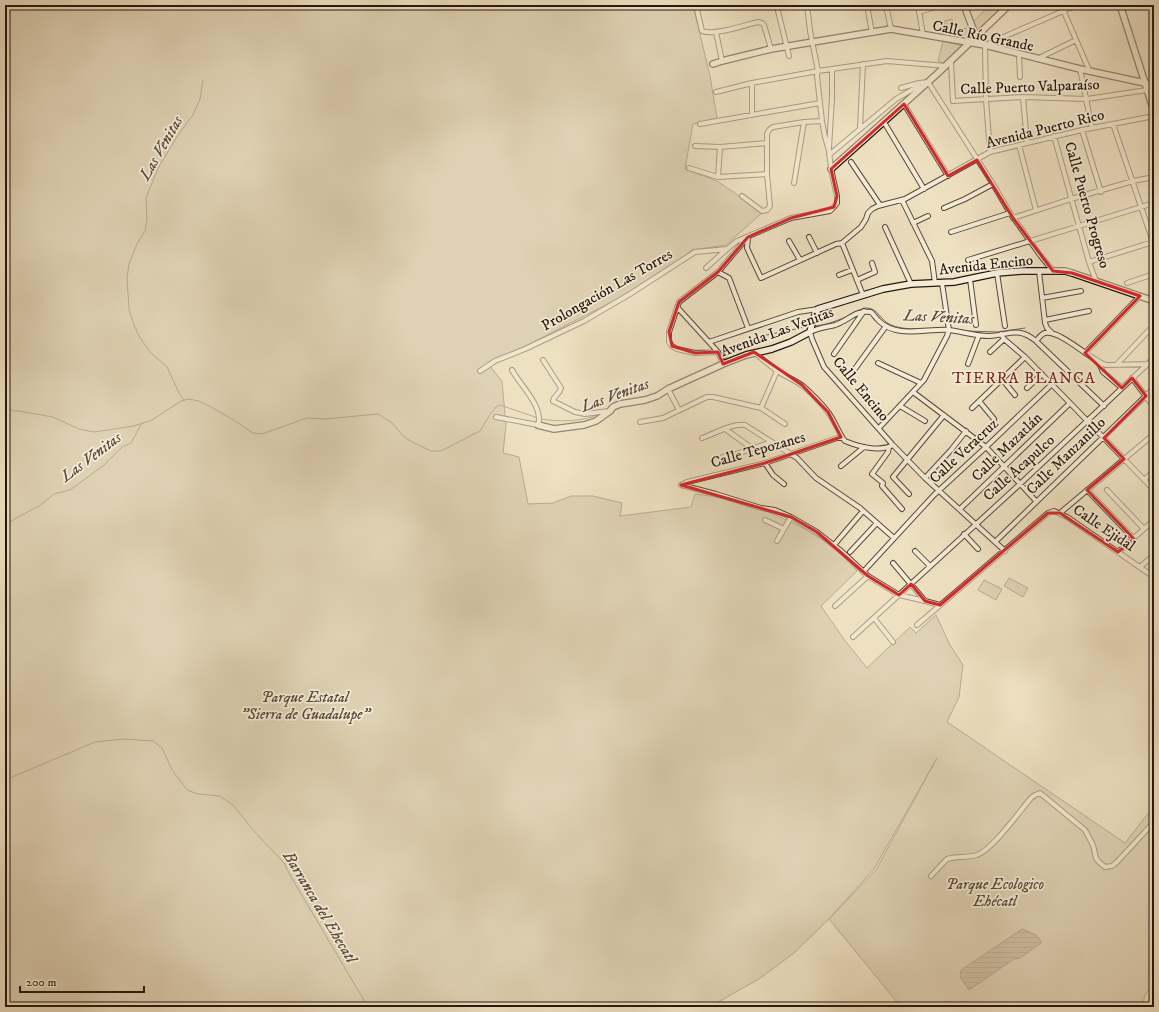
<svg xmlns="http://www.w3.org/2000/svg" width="1159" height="1012" viewBox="0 0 1159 1012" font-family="'IM FELL DW Pica',serif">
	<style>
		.green { fill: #ccbfa3; stroke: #796b58 }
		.water { fill: url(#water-rules); stroke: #756754 }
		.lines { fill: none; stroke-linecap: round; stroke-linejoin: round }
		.stream { stroke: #756754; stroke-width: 1 }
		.street-casing { stroke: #584a3a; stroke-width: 6 }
		.secondary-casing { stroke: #26170c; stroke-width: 8 }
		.street { stroke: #f4ecd7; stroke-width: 4 }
		.secondary { stroke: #f4ecd7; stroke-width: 5.5 }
		.marked { fill: none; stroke: #d62828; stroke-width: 3; stroke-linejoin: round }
		.labels { text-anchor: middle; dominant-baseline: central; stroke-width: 3.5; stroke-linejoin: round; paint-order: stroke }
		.street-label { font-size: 15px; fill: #26170c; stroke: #f4ecd7 }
		.park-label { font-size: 15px; font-style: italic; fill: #584939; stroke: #f4ecd7 }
		.water-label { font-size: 16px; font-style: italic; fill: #5b4c3c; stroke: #f4ecd7 }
		.neighbourhood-label { font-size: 16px; letter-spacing: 1px; fill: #7a1f14; stroke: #f4ecd7 }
	</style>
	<defs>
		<pattern id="water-rules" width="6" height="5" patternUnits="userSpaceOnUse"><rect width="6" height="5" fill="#aa9c84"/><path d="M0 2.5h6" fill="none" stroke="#8a7e6a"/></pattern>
	</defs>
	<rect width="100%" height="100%" fill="#eee1c2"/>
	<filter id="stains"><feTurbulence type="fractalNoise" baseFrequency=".005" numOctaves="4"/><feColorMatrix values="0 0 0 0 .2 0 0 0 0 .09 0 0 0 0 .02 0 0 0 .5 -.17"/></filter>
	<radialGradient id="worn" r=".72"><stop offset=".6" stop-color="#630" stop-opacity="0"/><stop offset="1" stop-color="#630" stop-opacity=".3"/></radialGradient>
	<!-- green -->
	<path class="green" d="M5,5h688l17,71 7,42 -24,6 -8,45 32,12 46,31 -37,33 -34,5 -7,6 -60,39 -136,70 13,16 4,44 -3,28 16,4 9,47 25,-1 18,-7h22l29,7 -2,13 71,-9 4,-13c46,5 99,24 136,52 9,7 18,16 26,25l-36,35 25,36 21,26 43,-41 6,6 20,-18 14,30 13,20 -4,32 -12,25 178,121 29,-37v179c-7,6 -12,12 -10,22h-243l-72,-88 47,-49 61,-112 -63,111 -46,51 -34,33 -35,26 -46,26 -4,2h-334l-4,-3 -1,3h-365z
		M990,5h16l-28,29 -6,-11z
		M952,19l3,11 2,1 12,-4 3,9 -2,3 -26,-4 -3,-13z
		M943,41l19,5 -16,18 -8,-3z
		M1009,578l19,10 -5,9 -19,-11z
		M984,580l18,9 -6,11 -18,-10z"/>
	<!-- water -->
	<path class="water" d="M1022,929l14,6 5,6v2l-21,15 -6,1 -45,31 -9,-13 1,-7z"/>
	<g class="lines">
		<!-- stream -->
		<path class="stream" d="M815,326c12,-1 24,-6 35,-11 6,-3 11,-7 17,-7 10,0 14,12 22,16 15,8 41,4 58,4
			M950,328l17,3 31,1 27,-4
			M723,360l17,-14 17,-9 53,-11
			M715,365l6,-3
			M184,400l-4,-5 -13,-28 -16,-14 -11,-15 -6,-13 -5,-16 -2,-31 2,-14 8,-20 8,-13 2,-11 -1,-22 12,-30 20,-33 15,-20 7,-16 3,-19
			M628,400l19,-4 11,-4
			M5,405l8,6h6l34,6 26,12 15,3 40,-6 18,-6 29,-19 8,-2 10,2 12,6 21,12 21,14 9,1 45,-16 18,1 53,-5 14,9 11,13 9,6 19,9h8l6,-2 35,-18 11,-18 5,-6 4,-2 38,13
			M541,419c16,3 43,3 58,-5
			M5,525l13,-8 21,-11 15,-12 16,-4 33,-24 19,-19 9,-4 11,-20
			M5,780l90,-38 28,-3 30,2 9,7 10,22 15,20 11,4 22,2 13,9 21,26 30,32 7,14 77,130"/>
		<!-- street casing -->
		<g class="street-casing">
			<path id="street" d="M696,5l6,26c11,5 43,-6 56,-9l4,1 2,2 7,24
				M867,5l5,28
				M886,5l5,24
				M918,5l5,30
				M1061,5l29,67
				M777,7l12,49
				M824,7l15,-2
				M919,12l23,-7
				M716,32l6,29
				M1019,55l1,22
				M1037,59l39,-19
				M951,62l2,39 70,-4 64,2 60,-9
				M1080,69l12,59
				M752,83v31
				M901,88l18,-5
				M716,92l36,-9 66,-12 69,-10 59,5
				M1023,97l4,46
				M904,104l44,72
				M884,122l40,67
				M700,124l120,-21
				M1113,124l41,121
				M860,128l3,-64
				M1082,130l19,62
				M1054,136l35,126 7,19
				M1019,145l17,65
				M695,146l25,1 47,-4
				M829,148l3,-50v-29
				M990,152l-4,-52 -1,-55 92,-40
				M829,155l67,-56 21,-12 2,-4 9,-1 65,102 17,29 30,42 13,16
				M851,162l29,43
				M689,168l29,9 49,-3
				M718,177l2,-30
				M794,183l10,-61
				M742,196l20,15 5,-1 3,-4 -3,-32v-40l2,-4 4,-3 31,-5 18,-1
				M902,200l30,61 3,22
				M944,208l21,-9 28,-15
				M1013,218l58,-19 62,-18 21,-4
				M913,223l15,-7
				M885,227l26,57
				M951,232l59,-19
				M748,237l-1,11 14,30 75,-34 6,-1 19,-16 5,-8 2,-6 4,-4 6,-3 27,-7 85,-47 92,-22 72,-14
				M809,237l8,16
				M789,241l11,19
				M842,243l21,52
				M968,260l186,-57
				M1089,262l64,-20
				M706,268l21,-19
				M1039,271l6,52 2,5 5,5
				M718,272l11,6 19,50
				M997,273l8,53
				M839,275l13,-5
				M970,279l6,46
				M857,280l18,-8 -3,-9
				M1127,283l27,-9
				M1042,298l39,-7
				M677,307l41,45 5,12
				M1045,320l44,-9
				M1001,334l3,5 21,18 45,46 84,87
				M1036,341c3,-3 5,-7 9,-8 16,-3 45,27 61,32l48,-1
				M709,342l89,-30 20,-3
				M718,352l-23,1 -18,-4 -5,-3 -3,-4v-10l10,-30 39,-30 29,-34
				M990,352l14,-13
				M755,353c7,6 14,12 21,17 8,6 19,10 27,16 8,7 18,17 25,26 5,6 14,27 17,29 14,6 35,11 48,4
				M1085,353l55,-57
				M834,354l30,-43
				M543,360l18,28c-1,6 -7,7 -8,13l22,11 10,2 24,-3
				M878,363l43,20
				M1099,363l4,9 19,16
				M968,364l11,-29
				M1117,364l37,-39
				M480,371l15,-10 30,-12 59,-28 46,-27 65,-42 32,-3 10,-8 54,-23 39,-7 4,-4 3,-4v-7l-6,-27 -2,-18 -4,-14 -3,-16 -5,-45 1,-5 -8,-40 -3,-26
				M849,377l37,-51
				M1132,378l22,29
				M1002,379l13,16
				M1027,388l15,-14
				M668,389l11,21
				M913,392l73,55 50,54
				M979,401l15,18
				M900,406l25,15
				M761,408l16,-37
				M972,408l53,-51
				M496,417l42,8c6,-18 -18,-40 -26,-55
				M640,422l23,-4 44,-21h6l48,11 24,16
				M879,428l45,-48 23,-44 2,-6 -7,-47
				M725,429l28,20
				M702,438c12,-4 30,-15 43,-13l52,33 19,20 44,30 34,30
				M889,447l-1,5 -16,22 11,9 -1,3 20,23
				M720,458l16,-4 36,-12
				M765,463l8,12 11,9
				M841,466l23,-19
				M925,478l26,-28 15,-19
				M1144,480l10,-9
				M681,485l35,9 45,14 14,2 16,7 26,15 23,18 28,26 31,19 26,6 15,4
				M681,485l6,-3 78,-19 72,-25h5
				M1087,490l47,49
				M1107,490l37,39
				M909,494l-16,-17 51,-62
				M960,509l110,-106
				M1060,513l94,-79
				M765,520l19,9
				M964,534l14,15
				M777,541l14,-24
				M995,542l159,-154
				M834,545l29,-34
				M915,551l15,15
				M1005,551l-80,-73 -32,-33 -69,-78 -12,-28 -2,-7c8,-4 17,-5 25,-7 15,-5 19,-15 36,-13 3,3 5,6 8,9 18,18 49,7 71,9 13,2 26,6 39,6 21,-1 29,-10 47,5l68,65
				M850,552l27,-29
				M1118,552l36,-32
				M893,563l32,38
				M1140,567l14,-12
				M863,572l71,-77 52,-48 66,-63
				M835,606l33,-30
				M874,618l19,24
				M917,625l131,-112 6,-2 13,6 87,60
				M853,637l167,-153 134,-126
				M931,876l16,-17c10,-3 20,-1 30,-4 16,-6 42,-43 54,-57l4,-3 5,-2 45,37 8,15 3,13 3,4 6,5 7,-1 5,-4 37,-40"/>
		</g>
		<!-- secondary casing -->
		<g class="secondary-casing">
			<path id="secondary" d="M964,5l12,32 8,8
				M1120,5l34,106
				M713,64l9,-3 49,-12 120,-20 94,16 95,24 74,16
				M831,169l106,-95 72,-69
				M538,425l16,4 30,-4 12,-4 14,-10 3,-4 7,-3 25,-4 12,-4 11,-7 55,-25 23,-9 26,-6 19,-7 19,-10 3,-12 5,-11 65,-20 28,-5 43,-2 43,-9 24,-2h44l7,2 82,28"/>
		</g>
		<!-- street -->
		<use href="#street" class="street"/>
		<!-- secondary -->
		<use href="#secondary" class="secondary"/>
	</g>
	<!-- marked area -->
	<path d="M0 0H1159V1012H0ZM904,104l44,72 29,-16 36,58 40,53 19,2 68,23 -55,57 37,35 10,-10 14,18 -42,42 20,21 -37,31 47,49 -16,13 -58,-39h-12l-108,92 -15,-4 -14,-17 -12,11 -31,-19 -51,-44 -26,-15 -110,-32 84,-22 76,-26 -13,-25 -26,-27 -48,-33 -31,12 -5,-12 -23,1 -23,-7 -3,-14 10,-30 39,-30 30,-35 43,-19 43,-11 3,-11 -6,-27z" fill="#eee1c2" fill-opacity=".55" fill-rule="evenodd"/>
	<path class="marked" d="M904,104l44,72 29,-16 36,58 40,53 19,2 68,23 -55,57 37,35 10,-10 14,18 -42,42 20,21 -37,31 47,49 -16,13 -58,-39h-12l-108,92 -15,-4 -14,-17 -12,11 -31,-19 -51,-44 -26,-15 -110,-32 84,-22 76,-26 -13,-25 -26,-27 -48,-33 -31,12 -5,-12 -23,1 -23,-7 -3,-14 10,-30 39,-30 30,-35 43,-19 43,-11 3,-11 -6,-27z"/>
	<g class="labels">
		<!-- street labels -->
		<g class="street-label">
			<text transform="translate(983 36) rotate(12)">Calle Río Grande</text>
			<text transform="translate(1030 87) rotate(-2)">Calle Puerto Valparaíso</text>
			<text transform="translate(1045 129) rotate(-14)">Avenida Puerto Rico</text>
			<text transform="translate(1087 205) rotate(74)">Calle Puerto Progreso</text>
			<text transform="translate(986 265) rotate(-6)">Avenida Encino</text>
			<text transform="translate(607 290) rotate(-30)">Prolongación Las Torres</text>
			<text transform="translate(777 332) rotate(-20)">Avenida Las Venitas</text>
			<text transform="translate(861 389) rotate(50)">Calle Encino</text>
			<text transform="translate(1007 447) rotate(-44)">Calle Mazatlán</text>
			<text transform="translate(758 450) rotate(-16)">Calle Tepozanes</text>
			<text transform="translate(964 451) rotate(-43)">Calle Veracruz</text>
			<text transform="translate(1066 456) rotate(-44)">Calle Manzanillo</text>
			<text transform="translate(1019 468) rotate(-42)">Calle Acapulco</text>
			<text transform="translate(1104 528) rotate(34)">Calle Ejidal</text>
		</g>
		<!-- park labels -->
		<g class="park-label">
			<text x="305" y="697">Parque Estatal<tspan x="305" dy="17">"Sierra de Guadalupe"</tspan></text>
			<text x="995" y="884">Parque Ecologico<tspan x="995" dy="17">Ehécatl</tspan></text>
		</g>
		<!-- water labels -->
		<g class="water-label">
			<text transform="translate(161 148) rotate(-60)">Las Venitas</text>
			<text transform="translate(939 317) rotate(3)">Las Venitas</text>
			<text transform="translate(615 395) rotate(-20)">Las Venitas</text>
			<text transform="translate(91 457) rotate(-37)">Las Venitas</text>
			<text transform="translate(320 907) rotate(59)">Barranca del Ehecatl</text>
		</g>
		<!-- neighbourhood labels -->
		<g class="neighbourhood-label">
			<text x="1024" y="378">TIERRA BLANCA</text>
		</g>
	</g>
	<!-- margin -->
	<rect width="1159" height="1012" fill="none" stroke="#eee1c2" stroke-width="20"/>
	<rect x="6" y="6" width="1147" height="1000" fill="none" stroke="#26170c" stroke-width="2"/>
	<rect x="10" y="10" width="1139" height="992" fill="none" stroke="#26170c"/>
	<!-- scale -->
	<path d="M20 986v6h124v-6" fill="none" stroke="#26170c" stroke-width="2"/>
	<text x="26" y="986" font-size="12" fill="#26170c" stroke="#f4ecd7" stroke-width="3" paint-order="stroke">200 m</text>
	<rect width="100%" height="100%" filter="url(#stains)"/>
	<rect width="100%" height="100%" fill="url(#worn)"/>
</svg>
